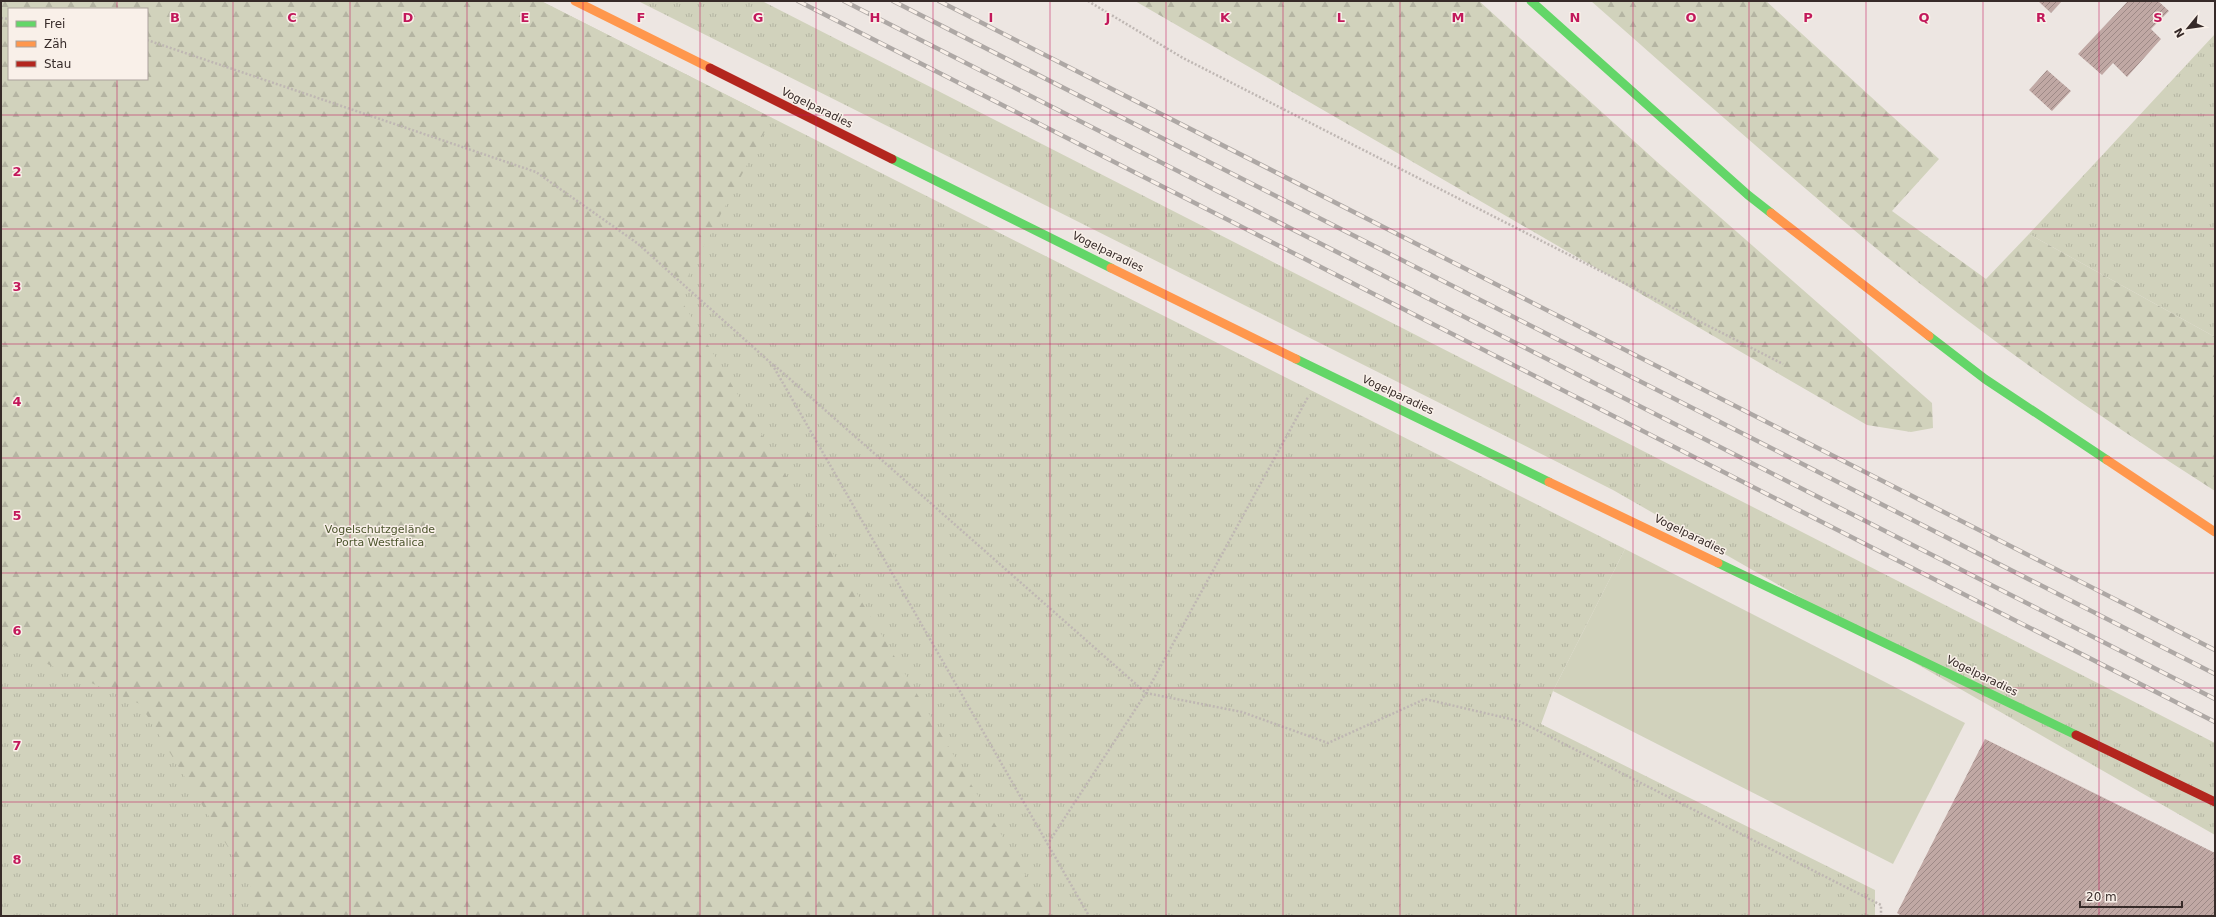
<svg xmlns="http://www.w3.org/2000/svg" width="2216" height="917" viewBox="0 0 2216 917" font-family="'DejaVu Sans',sans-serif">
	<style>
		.grass { fill: url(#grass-tufts); fill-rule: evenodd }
		.forest { fill: url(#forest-firs); fill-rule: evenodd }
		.pitch { fill: #d1d2bc }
		.building { fill: url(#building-hatch) }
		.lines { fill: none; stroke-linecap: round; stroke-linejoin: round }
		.path { stroke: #bfb7b3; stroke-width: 2.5; stroke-dasharray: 2 2; stroke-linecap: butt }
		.fast { stroke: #63d668; stroke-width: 9 }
		.slow { stroke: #ff974d; stroke-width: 9 }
		.jam { stroke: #b3261e; stroke-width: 9 }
		.rail-casing { stroke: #aea8a5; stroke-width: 4.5 }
		.rail { stroke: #f9f0e9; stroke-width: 3; stroke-dasharray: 9; stroke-linecap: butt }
		.grid { fill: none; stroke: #c2185b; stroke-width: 1; stroke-opacity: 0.55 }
		.labels { text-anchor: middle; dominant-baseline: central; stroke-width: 3; stroke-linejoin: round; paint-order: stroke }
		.street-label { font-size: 11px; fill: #372b29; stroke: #f9f0e9 }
		.park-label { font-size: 11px; fill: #4c552d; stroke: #f9f0e9 }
		.grid-label { font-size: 13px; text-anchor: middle; font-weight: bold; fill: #c2185b; stroke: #f9f0e9; stroke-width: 3; stroke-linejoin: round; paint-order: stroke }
	</style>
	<defs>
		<pattern id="grass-tufts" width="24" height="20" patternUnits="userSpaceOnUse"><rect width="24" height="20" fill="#d1d2bc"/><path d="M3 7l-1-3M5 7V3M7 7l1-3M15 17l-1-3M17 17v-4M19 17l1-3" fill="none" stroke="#b4b4a2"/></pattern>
		<pattern id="forest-firs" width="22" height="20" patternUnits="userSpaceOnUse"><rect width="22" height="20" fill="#d1d2bc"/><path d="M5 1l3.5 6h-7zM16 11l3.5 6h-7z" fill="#b4b4a2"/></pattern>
		<pattern id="building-hatch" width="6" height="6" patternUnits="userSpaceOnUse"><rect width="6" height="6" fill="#c0a8a4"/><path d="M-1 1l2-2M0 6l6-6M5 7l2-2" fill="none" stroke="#9d8986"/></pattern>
	</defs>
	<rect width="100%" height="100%" fill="#ede6e2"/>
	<!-- grass -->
	<path class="grass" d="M1,1h540l1084,548 -72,142 -12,33 334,166v26h-1874zM9,9h138v70h-138z
		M638,1h124l1453,742v92l-602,-345z
		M2215,34v303l-186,-103z"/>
	<!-- forest -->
	<path class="forest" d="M1,1h540l231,117 -94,177 372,621h-796l-4,-33 -110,-179 -139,-60zM9,9h138v70h-138z
		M1135,1h344l177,160 276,242 1,25 -22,4 -44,-7z
		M1591,1h175l173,158 -47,52 94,68 43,-45 186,103v154c-129,-82 -258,-173 -374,-272 -84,-71 -167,-145 -250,-218z"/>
	<!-- pitch -->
	<path class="pitch" d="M1625,549l340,174 -72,141 -340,-173z"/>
	<!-- building -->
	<path class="building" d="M2038,1h24l-11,12z
		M2128,1h30l11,10 -18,18 10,10 -34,38 -14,-14 -11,12 -24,-21z
		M2047,70l24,21 -19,20 -23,-21z
		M1985,739l230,114v63h-313l-5,-3z"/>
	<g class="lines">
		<!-- path -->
		<path class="path" d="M1088,1l95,57 600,306
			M1,18l8,1
			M147,40l389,132 101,71 135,121 317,552
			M774,365l372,328 96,19 86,31 97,-44 94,22 362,184v11
			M1047,845l99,-152 162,-296"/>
		<!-- fast -->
		<path class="fast" d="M1531,1l217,194 23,18
			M892,159l219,109
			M1929,336l56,43 122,81
			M1296,359l253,123
			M1718,563l358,172"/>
		<!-- slow -->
		<path class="slow" d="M575,1l135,67
			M1771,213l158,123
			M1111,268l185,91
			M2107,460l108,72
			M1549,482l169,81"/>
		<!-- jam -->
		<path class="jam" d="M710,68l182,91
			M2076,735l139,67"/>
		<!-- rail casing -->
		<g class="rail-casing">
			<path id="rail" d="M798,1l1417,721
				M844,1l1371,698
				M893,1l1322,673
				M939,1l1276,649"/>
		</g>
		<!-- rail -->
		<use href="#rail" class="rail"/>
	</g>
	<!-- grid -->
	<path class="grid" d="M117,1v8M233,1v915M350,1v915M467,1v915M583,1v915M700,1v915M816,1v915M933,1v915M1050,1v915M1166,1v915M1283,1v915M1400,1v915M1516,1v915M1633,1v915M1749,1v915M1866,1v915M1983,1v915M2099,1v915M117,79v837M1,115h2214M1,229h2214M1,344h2214M1,458h2214M1,573h2214M1,688h2214M1,802h2214"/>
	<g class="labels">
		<!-- street labels -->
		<g class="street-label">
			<text transform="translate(817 108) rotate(26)">Vogelparadies</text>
			<text transform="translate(1108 252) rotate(26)">Vogelparadies</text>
			<text transform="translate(1398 395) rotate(25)">Vogelparadies</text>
			<text transform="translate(1690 535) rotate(26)">Vogelparadies</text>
			<text transform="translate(1982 676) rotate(26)">Vogelparadies</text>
		</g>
		<!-- park labels -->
		<g class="park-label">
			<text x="380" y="529">Vogelschutzgelände<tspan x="380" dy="13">Porta Westfalica</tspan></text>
		</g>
	</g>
	<g class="grid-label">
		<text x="175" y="22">B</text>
		<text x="292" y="22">C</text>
		<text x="408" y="22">D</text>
		<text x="525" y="22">E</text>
		<text x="641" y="22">F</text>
		<text x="758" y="22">G</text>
		<text x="875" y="22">H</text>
		<text x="991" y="22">I</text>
		<text x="1108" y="22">J</text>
		<text x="1225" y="22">K</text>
		<text x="1341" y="22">L</text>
		<text x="1458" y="22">M</text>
		<text x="1575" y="22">N</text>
		<text x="1691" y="22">O</text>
		<text x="1808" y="22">P</text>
		<text x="1924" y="22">Q</text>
		<text x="2041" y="22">R</text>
		<text x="2158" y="22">S</text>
		<text x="17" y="176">2</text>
		<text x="17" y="291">3</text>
		<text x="17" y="406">4</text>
		<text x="17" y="520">5</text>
		<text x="17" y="635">6</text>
		<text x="17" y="750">7</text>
		<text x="17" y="864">8</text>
	</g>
	<!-- border -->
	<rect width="2216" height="917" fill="none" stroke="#372b29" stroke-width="4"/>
	<!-- legend -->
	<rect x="8" y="8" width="140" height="72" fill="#f9f0e9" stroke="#aba19c"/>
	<rect x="16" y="21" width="20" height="6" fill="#63d668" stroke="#aba19c"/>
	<text x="44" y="28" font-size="12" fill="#372b29">Frei</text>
	<rect x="16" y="41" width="20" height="6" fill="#ff974d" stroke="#aba19c"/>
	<text x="44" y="48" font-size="12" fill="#372b29">Zäh</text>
	<rect x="16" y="61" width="20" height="6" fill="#b3261e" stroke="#aba19c"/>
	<text x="44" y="68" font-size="12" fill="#372b29">Stau</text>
	<!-- north arrow -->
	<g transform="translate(2188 28) rotate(241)" stroke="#f9f0e9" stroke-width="3" paint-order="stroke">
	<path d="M0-3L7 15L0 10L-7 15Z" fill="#372b29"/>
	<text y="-6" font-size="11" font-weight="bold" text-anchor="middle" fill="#372b29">N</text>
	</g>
	<!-- scale -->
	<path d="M2080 901v6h102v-6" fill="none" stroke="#372b29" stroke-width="2"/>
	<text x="2086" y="901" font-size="12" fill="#372b29" stroke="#f9f0e9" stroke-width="3" paint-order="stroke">20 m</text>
</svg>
